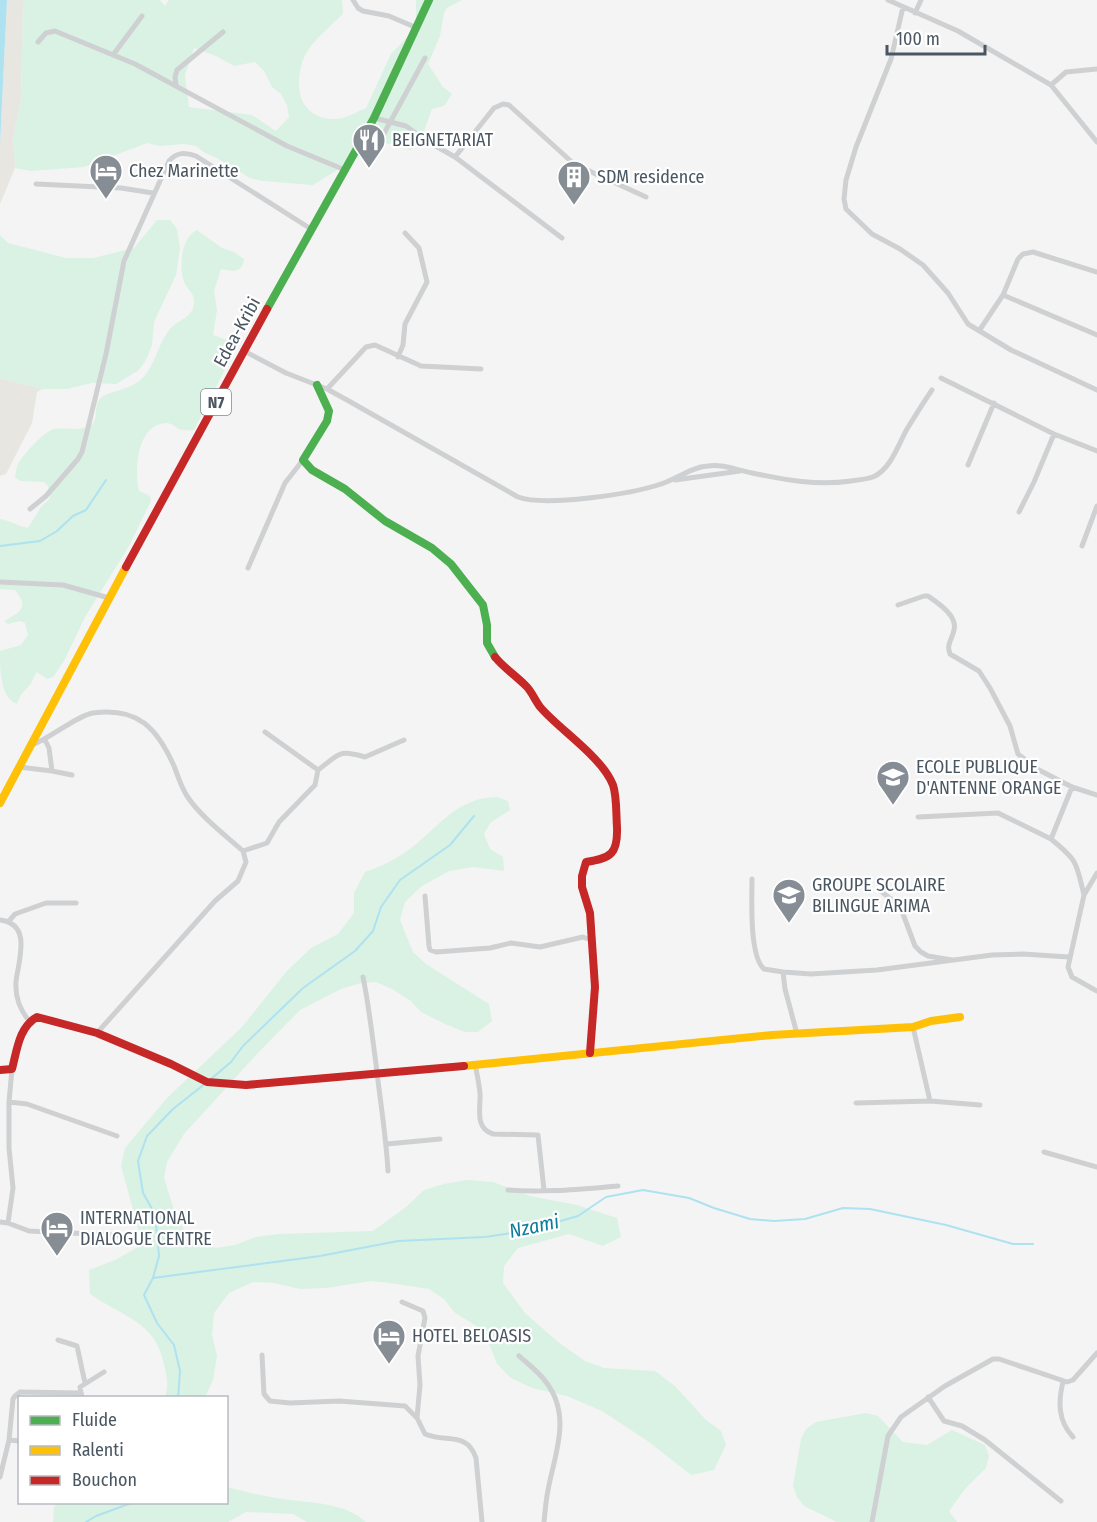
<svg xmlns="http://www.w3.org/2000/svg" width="1097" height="1522" viewBox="0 0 1097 1522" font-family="'Fira Sans Condensed',sans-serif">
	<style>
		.green { fill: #d9f2e3; fill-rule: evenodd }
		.sand { fill: #e7e6e1 }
		.water { fill: #aee2f0 }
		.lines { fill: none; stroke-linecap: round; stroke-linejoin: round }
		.stream { stroke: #aee2f0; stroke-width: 2 }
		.street { stroke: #ced0d2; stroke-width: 5 }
		.fast { stroke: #4caf50; stroke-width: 8 }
		.slow { stroke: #ffc107; stroke-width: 8 }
		.jam { stroke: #c62828; stroke-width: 8 }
		.labels { text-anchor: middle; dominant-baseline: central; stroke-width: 4.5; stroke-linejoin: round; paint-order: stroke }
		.shield { fill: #fff; stroke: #808990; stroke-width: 1.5 }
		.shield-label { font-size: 16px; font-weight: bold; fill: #4a5661 }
		.poi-label { font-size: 18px; fill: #4a5661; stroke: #fff; text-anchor: start }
		.street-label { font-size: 18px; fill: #4a5661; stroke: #fff }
		.water-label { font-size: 20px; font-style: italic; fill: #0c7c9b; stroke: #fff }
	</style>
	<rect width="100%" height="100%" fill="#f4f4f4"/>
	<!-- green -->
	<path class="green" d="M23,0h137l5,6 4,-6h173l1,14c-12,12 -30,26 -38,41 -13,29 -7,65 31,64 10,-1 21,-7 30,-11l25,-54 25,-26v-28h46l-15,8 -3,5 -4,23 -12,28 15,23 9,7 -8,12 -12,3 -12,33 -9,8 -9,-2 -3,-6 -11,2 -8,-4 -1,-3 -16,17 -50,31 -51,-4 -12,-3 -33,-20 -12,-5 -9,-7 -12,-2 -24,2 -13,-3 -63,24 -53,4 -16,-3 -2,-29 8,-41zM194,48l22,8 18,10 21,-4 9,9 8,16 9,7 6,11 2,12 -13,14 -24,-16 -63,-8 -4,-32z
		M157,220h13l7,9 3,19 -4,27 -22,47 -2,23 -6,15 -7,10 -23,14 -24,-1 -25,6h-25l-42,-11v-143l8,8 58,15h27l41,-10z
		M197,230l25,18 12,4 10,7c-2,15 -12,12 -23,10l-7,22 3,19 -4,25 19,7 5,4 -43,84c-5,0 -10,1 -15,-1 -4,-2 -7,-6 -13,-6 -29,1 -32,47 -27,68l11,5 1,5 -22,45 -44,71 -21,44 -11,16 -6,2 -10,-7c-4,5 -4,10 -8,14 -7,8 -8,7 -12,18 -17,-6 -17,-34 -17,-53l21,-6 7,-10 -3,-12 -5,-2 -12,3 -4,-3c16,-9 26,-13 11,-31l-15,-1v-70c12,2 17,7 28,9l13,-21 9,-9 -2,-12 -4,-4 -24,-1 -5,-4c1,-4 1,-9 3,-13 6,-10 25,-32 36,-35 12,-2 26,3 37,-4 9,-6 1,-22 11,-28 13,-8 32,-7 44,-23 10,-13 13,-32 24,-45 8,-9 22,-11 24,-25 1,-10 -4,-12 -9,-20 -7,-15 -4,-47 12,-54z
		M497,797l11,4 2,9 -20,13 -6,11 6,15 13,8 1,14 -31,-4 -24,4 -27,15 -17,16 -5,18 13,32 13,12 63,40 3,17 -14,11h-13l-20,-8 -24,-12 -10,-11 -19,-12 -16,-7 -15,1 -20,6 -41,21 -43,44 -73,80 -17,28 -3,16 11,35 10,18 13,12 18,5 19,-3 21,-8 22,-3 95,-3 33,-24 18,-17 20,-6 23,-4 26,2 37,14 47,9 40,13 4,19 -18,9 -34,-12 -51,14 -14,18 -1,17 22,30 33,29 27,19 19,7 51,3 21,16 29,32 16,12 5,14 -12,25 -23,5 -42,-33 -47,-31 -35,-15 -35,-8 -21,-10 -14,-14 -13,-33 -30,-19 -10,-13 -15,-10 -39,-6 -19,-2 -45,7 -26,1 -26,-6 -21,-1 -24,11 -15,20 -2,22 5,21 -4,24 -8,17h-40c4,-11 2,-20 -1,-32 -8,-44 -42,-48 -74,-71l-1,-24 26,-10 23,-13 2,-12 -19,-69 4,-18 42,-50 75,-71 44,-55 25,-24 27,-14 16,-21v-20l11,-21c17,-6 32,-13 46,-24 30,-23 45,-50 86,-51z
		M866,1413l12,3 25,26 24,3 25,-15 33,15 4,11 -3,12 -21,21 -16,22 8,11h-120l-33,-16 -7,-9 -4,-11 8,-47 5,-10 10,-7z
		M227,1487c18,5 36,9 55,12 28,4 62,3 84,23h-59l-14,-8 -47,-2 -18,10h-175l1,-15 4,-4 168,-1z"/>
	<!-- sand -->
	<path class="sand" d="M7,0h16l-2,98 -8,41 2,29 -15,36v-59z
		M0,378l42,11 -5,3 -5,31 -26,51 -6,2z"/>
	<!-- water -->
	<path class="water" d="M0,0h7l-7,145z"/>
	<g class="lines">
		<!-- stream -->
		<path class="stream" d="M0,546l40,-5 17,-10 16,-15 13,-6 20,-30
			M211,1079l20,-17 12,-16 60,-58 52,-37 18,-20 8,-24 19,-27 50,-35 24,-29
			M153,1278l6,-22 -4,-42 -12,-21 -5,-32 9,-25 26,-27 33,-26
			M178,1398l2,-27 -6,-26 -17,-22 -13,-28 9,-17 167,-22 78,-15 87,-4 40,-6 53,-15 28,-19 37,-7 46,8 25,10 36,11 24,2 31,-2 38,-11 27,1 76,16 67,19h20
			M86,1522l10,-6 38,-14"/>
		<!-- street -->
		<path class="street" d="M353,0l5,8 5,3 26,5 28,12
			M888,0l70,31 93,54 46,57
			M903,7l-12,52 -35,88 -10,33 -2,19 2,10 26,25 28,15 23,16 25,28 20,31 43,26 86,40
			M915,13l6,-13
			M38,42l8,-9 9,-2 80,33 152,82 58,24
			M113,55l29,-39
			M176,85l-1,-8 2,-7 46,-38
			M1051,85l15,-13 31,-3
			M374,118l32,8 19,14 30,17 107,81
			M381,139l44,-81
			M455,157l39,-49 9,-4 6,1 65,59 72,33
			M36,184l85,4 32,5
			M1003,295l94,40
			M979,331l24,-36 15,-36 5,-5 10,-2 64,20
			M244,351l42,22 41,16 20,11 171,97c27,10 114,-3 143,-13 16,-5 30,-17 47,-18 16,-2 28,4 44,7 34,7 65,13 99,8 7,-1 16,-2 22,-4 18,-8 25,-32 34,-48 8,-13 16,-26 25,-39
			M398,357l5,-12 2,-21 22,-42 -8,-34 -14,-15
			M941,378l113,56 43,17
			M327,389l39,-42 9,-2 46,21 60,3
			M968,465l26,-62
			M675,480l65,-9
			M30,509l16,-13 32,-37 4,-7 24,-98 18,-93 45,-100c8,-9 16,-9 27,-5l115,73
			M1019,512l15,-30 20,-48
			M1082,546l15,-40
			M248,568l37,-85 18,-23
			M0,582l63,3 46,13
			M898,605l26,-9h4c10,7 30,20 26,34 -2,10 -8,14 -4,24l29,17 11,17 20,38 8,28 21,16 33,17 25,8
			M265,732l53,38
			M45,740l4,8 3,23 20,4
			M32,745c19,-7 44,-29 61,-32 45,-6 64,15 81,53 4,10 7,21 13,30 13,20 38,39 56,55l24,-8 12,-21 36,-37 3,-15c22,-16 19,-21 47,-13l39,-17
			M19,767l33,4
			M1072,787l-21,52c27,22 25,23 33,56
			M918,817l80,-4 53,26
			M1097,873l-13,22 -16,72 4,10 25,14
			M752,879c0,20 -3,77 12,90l19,3
			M878,889l22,17 15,40 6,6 7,4 24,4
			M425,896l4,50 1,4 6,2 54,-4 21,-5 29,4 43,-10 8,3
			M0,920c33,4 18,41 16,62 -1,16 4,27 13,39
			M9,921l6,-7 31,-11h30
			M363,977c6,29 9,58 13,87 4,36 10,71 12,107
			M97,1033l118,-132 23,-20 8,-19 -3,-11
			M797,1034l-12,-45 -2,-17 28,2 66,-4 115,-15 31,-1 46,3
			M475,1064c2,10 4,19 5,29 1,15 -6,35 13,41l45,1 6,55
			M930,1101l50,4
			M9,1102l18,2 90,32
			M856,1103l74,-2 -17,-74
			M387,1144l53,-5
			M1044,1152l53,15
			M508,1190c36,3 73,-1 110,-4
			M0,1222l8,1 5,-35 -4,-40v-46l3,-33
			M8,1223l21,8 104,5
			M402,1302l21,9 2,7 -7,38 2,29 -3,33
			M58,1340l19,6 8,37
			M262,1355l2,39 6,7 20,2 49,-2 66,5 12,12 8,16c21,9 42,-3 51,24l6,64
			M519,1356c9,8 20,16 27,26 26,34 9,71 2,108 -2,10 -3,21 -4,32
			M1063,1382c-5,20 -5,39 10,55
			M928,1397l16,24 18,5 23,14 76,61
			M82,1398l-2,-11 24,-15
			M9,1440l4,-41 2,-3 5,-4 59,1
			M0,1477l9,-37 11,1
			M872,1522l16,-86 13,-19 44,-31 48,-27h6l68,23 6,-2 24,-27"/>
		<!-- fast -->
		<path class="fast" d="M267,309l107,-191 55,-118
			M317,385l12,26 -2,10 -24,39 9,10 33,19 40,32 47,27 19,16 32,41 4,20v18l8,14"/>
		<!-- slow -->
		<path class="slow" d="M0,803l126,-236
			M464,1066l308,-31 141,-8 18,-6 29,-4"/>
		<!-- jam -->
		<path class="jam" d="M126,567l141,-258
			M495,657c9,11 20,18 30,28 7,6 10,16 16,23 19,22 61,49 72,77 4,12 3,29 4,42 1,27 -6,31 -31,35l-4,14v11l8,26 5,74 -5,66
			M0,1070l12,-1c5,-19 7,-42 25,-52l60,16 74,31 36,18 39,3 218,-19"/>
	</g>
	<!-- icons -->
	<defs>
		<g id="restaurant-pin" transform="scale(1.725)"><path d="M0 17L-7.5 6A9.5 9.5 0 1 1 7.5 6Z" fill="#868d94" stroke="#fff"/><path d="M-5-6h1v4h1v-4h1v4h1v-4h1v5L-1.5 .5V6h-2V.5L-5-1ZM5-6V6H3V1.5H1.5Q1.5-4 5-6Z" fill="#fff"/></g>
		<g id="hotel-pin" transform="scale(1.725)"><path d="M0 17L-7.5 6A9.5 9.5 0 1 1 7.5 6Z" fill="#868d94" stroke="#fff"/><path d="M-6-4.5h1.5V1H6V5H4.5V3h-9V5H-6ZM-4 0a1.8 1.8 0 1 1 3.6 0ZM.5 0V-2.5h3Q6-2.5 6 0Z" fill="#fff"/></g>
		<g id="building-pin" transform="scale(1.725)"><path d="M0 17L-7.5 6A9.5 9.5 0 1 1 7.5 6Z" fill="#868d94" stroke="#fff"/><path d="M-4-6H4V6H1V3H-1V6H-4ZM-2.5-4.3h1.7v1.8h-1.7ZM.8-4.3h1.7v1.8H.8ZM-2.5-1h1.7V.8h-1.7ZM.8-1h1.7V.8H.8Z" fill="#fff"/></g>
		<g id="school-pin" transform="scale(1.725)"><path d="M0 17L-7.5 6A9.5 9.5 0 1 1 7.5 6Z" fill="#868d94" stroke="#fff"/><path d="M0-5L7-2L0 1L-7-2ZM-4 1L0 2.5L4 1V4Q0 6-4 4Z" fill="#fff"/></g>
	</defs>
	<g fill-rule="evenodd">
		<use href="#restaurant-pin" x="369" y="140"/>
		<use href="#hotel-pin" x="106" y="171"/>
		<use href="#building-pin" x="574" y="177"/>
		<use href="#school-pin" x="893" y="777"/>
		<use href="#school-pin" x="789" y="895"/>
		<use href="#hotel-pin" x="57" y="1228"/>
		<use href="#hotel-pin" x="389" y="1336"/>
	</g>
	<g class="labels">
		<!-- shield labels -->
		<rect class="shield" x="201" y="389" width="30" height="26" rx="4.5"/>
		<g class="shield-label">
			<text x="216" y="402">N7</text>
		</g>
		<!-- poi labels -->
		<g class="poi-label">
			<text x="392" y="140">BEIGNETARIAT</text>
			<text x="129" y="171">Chez Marinette</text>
			<text x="597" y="177">SDM residence</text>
			<text x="916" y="767">ECOLE PUBLIQUE<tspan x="916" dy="21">D'ANTENNE ORANGE</tspan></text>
			<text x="812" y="885">GROUPE SCOLAIRE<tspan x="812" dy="21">BILINGUE ARIMA</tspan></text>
			<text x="80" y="1218">INTERNATIONAL<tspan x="80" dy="21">DIALOGUE CENTRE</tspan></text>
			<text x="412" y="1336">HOTEL BELOASIS</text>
		</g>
		<!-- street labels -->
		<g class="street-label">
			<text transform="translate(237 332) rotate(-61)">Edea-Kribi</text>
		</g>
		<!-- water labels -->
		<g class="water-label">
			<text transform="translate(534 1226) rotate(-12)">Nzami</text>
		</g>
	</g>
	<!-- legend -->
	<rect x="18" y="1396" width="210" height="108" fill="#ffffff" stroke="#b7bbc0" stroke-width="1.5"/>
	<rect x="30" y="1416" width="30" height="9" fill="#4caf50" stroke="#b7bbc0" stroke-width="1.5"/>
	<text x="72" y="1426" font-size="18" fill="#4a5661">Fluide</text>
	<rect x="30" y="1446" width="30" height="9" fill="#ffc107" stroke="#b7bbc0" stroke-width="1.5"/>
	<text x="72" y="1456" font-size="18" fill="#4a5661">Ralenti</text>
	<rect x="30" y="1476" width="30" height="9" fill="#c62828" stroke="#b7bbc0" stroke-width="1.5"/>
	<text x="72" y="1486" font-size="18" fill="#4a5661">Bouchon</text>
	<!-- scale -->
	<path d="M887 45v9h98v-9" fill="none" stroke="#4a5661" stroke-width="3"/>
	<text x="896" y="45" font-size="18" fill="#4a5661" stroke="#ffffff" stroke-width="4.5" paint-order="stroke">100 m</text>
</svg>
